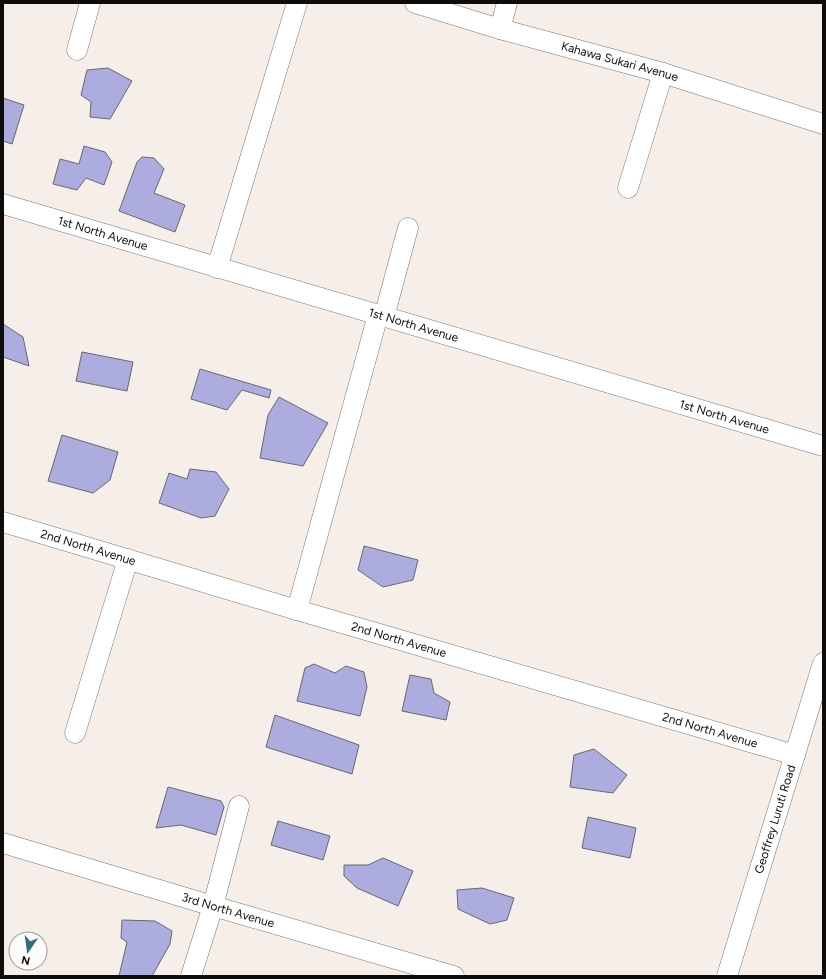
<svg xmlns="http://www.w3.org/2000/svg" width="826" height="979" viewBox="0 0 826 979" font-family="Figtree,sans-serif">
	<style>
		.building { fill: #acacde; stroke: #68686f }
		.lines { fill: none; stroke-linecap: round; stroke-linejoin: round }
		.minor-casing { stroke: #7b7470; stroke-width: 21 }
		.minor { stroke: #fff; stroke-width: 20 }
		.labels { text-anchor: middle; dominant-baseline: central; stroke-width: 3; stroke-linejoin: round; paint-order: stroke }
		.street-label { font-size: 12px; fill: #0f0d0b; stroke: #fefcfb }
	</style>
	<rect width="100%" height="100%" fill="#f5eee9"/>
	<!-- building -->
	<path class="building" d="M108,68l24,13 -22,38 -20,-2 1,-15 -10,-7 6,-25z
		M3,98l21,7 -12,39 -9,-3z
		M84,146l21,6 7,10 -8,23 -18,-7 -9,12 -24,-6 7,-25 19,5z
		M142,157l12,1 10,11 -10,24 31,12 -10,27 -56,-21 18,-49z
		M3,324l20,13 6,29 -26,-9z
		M82,352l51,10 -6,29 -51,-10z
		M200,369l71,21 -2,8 -27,-8 -15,20 -36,-11z
		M279,397l49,26 -25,43 -43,-8 8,-43z
		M62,435l56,17 -8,28 -17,13 -45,-12z
		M190,469l26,3 13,17 -14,27 -14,2 -42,-15 10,-30 18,6z
		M364,546l54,14 -5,20 -30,7 -25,-17z
		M314,664l21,9 11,-7 18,6 3,15 -7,29 -63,-15 8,-33z
		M410,675l21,4 3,14 16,9 -4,18 -44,-9z
		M275,715l84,30 -7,29 -86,-27z
		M594,749l33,26 -14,18 -43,-6 4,-32z
		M168,787l53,14 3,6 -8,28 -35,-10 -25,3z
		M588,817l48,11 -6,30 -48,-10z
		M278,821l52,15 -7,24 -52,-15z
		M383,858l30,13 -15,35 -41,-18 -13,-12v-11h24z
		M482,888l32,10 -7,22 -17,4 -32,-15 -1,-19z
		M122,920l33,1 17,10 -2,13 -18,32h-33l8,-34 -6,-4z"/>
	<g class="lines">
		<!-- minor casing -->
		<g class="minor-casing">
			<g id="minor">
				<path id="s1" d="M415,3l85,26 163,44 160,51"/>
				<path d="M500,29l7,-26"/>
				<path d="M77,50l13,-47"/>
				<path d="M628,188l35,-115"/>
				<path id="s2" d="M3,204l820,242"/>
				<path d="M217,268l80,-265"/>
				<path d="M384,317l24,-89"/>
				<path id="s3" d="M3,522l294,88 498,145"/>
				<path d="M297,610l81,-295"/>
				<path d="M75,733l53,-174"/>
				<path id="s4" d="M3,843l210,63 241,70"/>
				<path d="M191,976l22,-70 26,-100"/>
				<path id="s5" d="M727,976l96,-313"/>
			</g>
		</g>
		<!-- minor -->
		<use href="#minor" class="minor"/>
	</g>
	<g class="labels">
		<!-- street labels -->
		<g class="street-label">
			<text stroke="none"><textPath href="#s1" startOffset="213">Kahawa Sukari Avenue</textPath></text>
			<text stroke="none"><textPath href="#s2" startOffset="104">1st North Avenue</textPath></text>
			<text stroke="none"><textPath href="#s2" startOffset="428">1st North Avenue</textPath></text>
			<text stroke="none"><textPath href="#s2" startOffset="752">1st North Avenue</textPath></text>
			<text stroke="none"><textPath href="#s3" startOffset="89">2nd North Avenue</textPath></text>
			<text stroke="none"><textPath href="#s3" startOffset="413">2nd North Avenue</textPath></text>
			<text stroke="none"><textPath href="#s3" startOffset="737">2nd North Avenue</textPath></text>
			<text stroke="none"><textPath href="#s5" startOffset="164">Geoffrey Luruti Road</textPath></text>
			<text stroke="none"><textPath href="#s4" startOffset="235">3rd North Avenue</textPath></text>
		</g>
	</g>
	<!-- border -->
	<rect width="826" height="979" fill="none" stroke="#0f0d0b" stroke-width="8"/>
	<!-- north arrow -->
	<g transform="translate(28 951) rotate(193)"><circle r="19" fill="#fefcfb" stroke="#9e9c9b"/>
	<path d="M0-3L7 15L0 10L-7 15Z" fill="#2b7080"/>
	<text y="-6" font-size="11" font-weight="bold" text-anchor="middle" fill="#0f0d0b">N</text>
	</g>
</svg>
